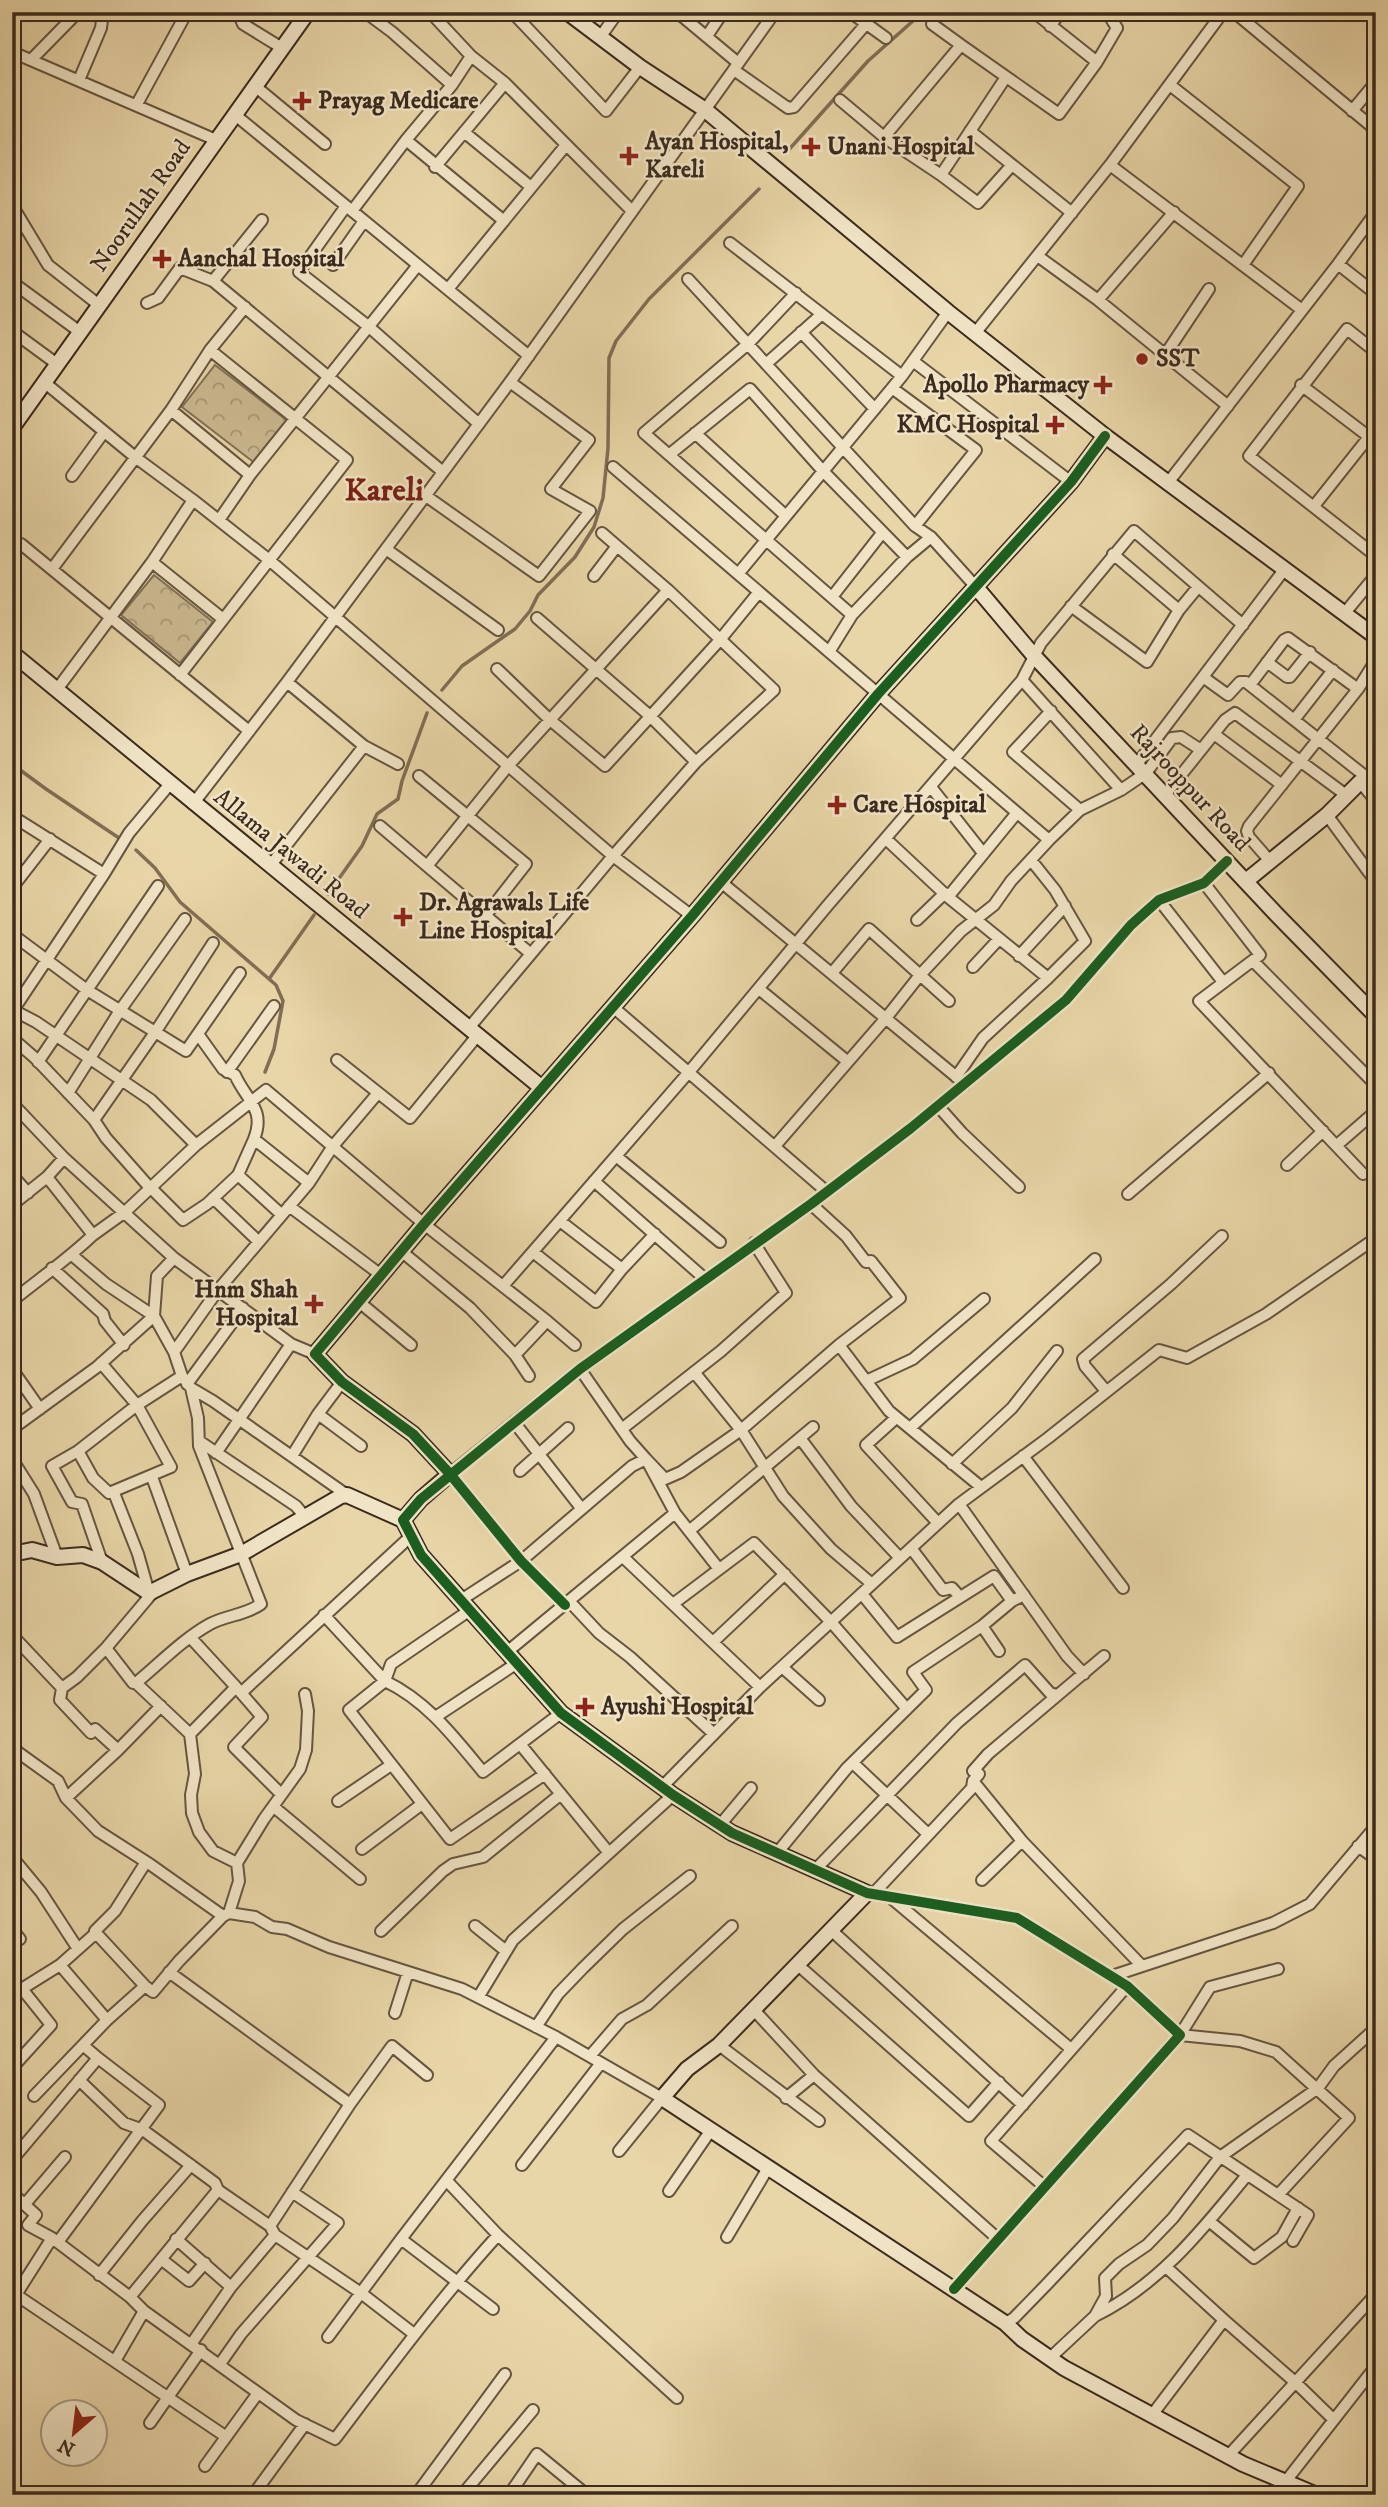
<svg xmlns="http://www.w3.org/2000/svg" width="1388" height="2507" viewBox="0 0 1388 2507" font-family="'IM FELL DW Pica',serif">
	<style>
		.park { fill: url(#park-crowns); stroke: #837258; stroke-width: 2 }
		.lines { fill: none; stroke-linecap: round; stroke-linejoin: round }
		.stream { stroke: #806e55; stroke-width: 3.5 }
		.street-casing { stroke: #665541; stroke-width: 14 }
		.secondary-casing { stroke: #3b2a1f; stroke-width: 18 }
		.street { stroke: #f1e4c6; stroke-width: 10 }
		.secondary { stroke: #f1e4c6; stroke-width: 14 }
		.cycleway-casing { stroke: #f1e4c6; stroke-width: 15 }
		.cycleway { stroke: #1b5e20; stroke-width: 10 }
		.poi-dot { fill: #8f2418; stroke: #f1e4c6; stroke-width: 2.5 }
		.labels { text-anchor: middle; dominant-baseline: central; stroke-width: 5; stroke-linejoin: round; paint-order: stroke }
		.poi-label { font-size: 24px; font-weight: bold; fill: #3b2a1f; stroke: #f1e4c6; text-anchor: start }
		.street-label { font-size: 24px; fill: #3b2a1f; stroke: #f1e4c6 }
		.district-label { font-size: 32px; font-weight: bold; fill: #7a1f14; stroke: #f1e4c6 }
	</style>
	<defs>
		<pattern id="park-crowns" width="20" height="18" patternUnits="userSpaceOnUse" patternTransform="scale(1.75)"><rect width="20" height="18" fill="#cbb991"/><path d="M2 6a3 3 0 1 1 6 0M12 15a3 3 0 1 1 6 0" fill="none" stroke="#a69776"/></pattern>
	</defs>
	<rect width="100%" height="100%" fill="#e9d6a8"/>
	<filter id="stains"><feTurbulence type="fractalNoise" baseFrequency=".00286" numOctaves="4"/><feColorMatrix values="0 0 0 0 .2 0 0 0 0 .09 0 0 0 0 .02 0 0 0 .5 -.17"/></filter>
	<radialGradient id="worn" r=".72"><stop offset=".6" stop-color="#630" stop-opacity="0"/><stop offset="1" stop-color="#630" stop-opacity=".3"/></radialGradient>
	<!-- park -->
	<path class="park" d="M215,365l74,57 -33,42 -74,-57z
		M154,575l59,47 -33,41 -59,-48z"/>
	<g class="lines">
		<!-- stream -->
		<path class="stream" d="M785,154l83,-93 55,-49
			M442,690l20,-24 53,-37 15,-18 8,-16 37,-38 19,-30 9,-29 5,-50 1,-90 7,-17 33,-42 110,-110
			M12,764l34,25 76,51
			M136,850l19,18 25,34 96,83 7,16 -9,48 -9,23
			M328,894l34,-48 15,-32 21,-15 4,-18 25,-68
			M269,979l45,-64"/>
		<!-- street casing -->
		<g class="street-casing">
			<path id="street" d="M243,12l-3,5 3,7 39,24
				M365,12l27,20 60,53
				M430,12l41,44 34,27 127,128
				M512,12l94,99 34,-44
				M677,12l60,50
				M850,12l36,26
				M1034,12l63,50
				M1234,12l142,118
				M932,24l29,21
				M1050,26l11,-14
				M601,36l17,-24
				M707,36l16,-24
				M12,52l204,88
				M31,60l47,-48
				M734,70l54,38 6,-1 72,-83
				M1006,77l-65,98 -57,-38 77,-92 98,69 38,-52 20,-34 -10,-16
				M79,80l22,-52 2,-16
				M1170,85l128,101 -55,79
				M255,86l70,58
				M840,100l44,37
				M137,104l50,-92
				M1352,111l24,-29
				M234,114l295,242
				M970,131l102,82
				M464,132l67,55
				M406,140l98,81
				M1110,165l192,145
				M435,167l70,-84
				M941,175l37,28 34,-38
				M12,205l36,60 51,40
				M346,206l-47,66 69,54 111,98
				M352,211l54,-71 46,-55 19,-29
				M730,243l172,133
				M1039,257l59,43 130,106
				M1338,264l38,30
				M333,265l31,-44
				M688,279l227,247 16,11 45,50
				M213,281l49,-61
				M12,282l68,50
				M448,289l118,-144
				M796,293l-48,51 -104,89 208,182
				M1098,300l76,-88
				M147,303l11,-5 22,-30 33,13 230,191
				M12,331l45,33
				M801,332l74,77
				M976,332l134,-167 113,-153
				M1376,352l-29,-23 -98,127 127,100
				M1165,355l44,-66
				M913,361l158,121
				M766,364l56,-50
				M44,382l91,75 58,43 75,59 345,297 79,60
				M1301,385l67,51
				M892,388l84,62 -61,76
				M171,410l79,65
				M695,433l91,83
				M670,454l80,-65 72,81 85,87
				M613,467l436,373
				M72,476l32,-44
				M1167,484l171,-220 38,-52
				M426,496l113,80 51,-65 -39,-22 38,-49 -79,-58
				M1314,506l62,-78
				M219,520l31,-45 168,-210
				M21,544l228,187
				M386,549l112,81
				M1113,554l66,56
				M152,562l71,57
				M52,569l119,-159 39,-60 35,-43
				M738,574l164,-198 46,-64
				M594,576l23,-30
				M832,597l50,-64
				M1071,606l76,56 32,-52 19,-23
				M1344,614l32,-39
				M537,618l113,98 46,46
				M829,652l23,-37 55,-58 24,-20
				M1267,662l20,15h3l20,-25
				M497,669l52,50 56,47 114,-125 40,-49
				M180,675l167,-215 -137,-110
				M1203,677l25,18 12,-13h6l124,98
				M1022,680l99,110
				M287,682l77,64 34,18
				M1250,685l34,-45 4,-2 70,51
				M58,688l94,-126 41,-62
				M1051,711l-38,41 67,58
				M1294,720l39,-50
				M1214,734l68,51
				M1137,764l147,-194
				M419,776l107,88 -40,51
				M1360,782l16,19
				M931,787l52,66
				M1165,795l60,-75 10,-7 111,82
				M193,804l94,-122 223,-300 265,-370
				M1327,815l49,67
				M12,816l92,58
				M380,826l47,40
				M886,839l62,58 100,81
				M1270,861l-21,-24 -2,-6 2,-5 109,-137 18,-29
				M270,866l94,-120
				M721,882l244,202
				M1204,883l56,72 -61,46 164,173
				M12,888l38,-49
				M948,897l68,-83
				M1159,900l64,82
				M917,920l28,-27
				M12,934l75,56 99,61 54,-78
				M531,954l-104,-88 81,-100 160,-176 -66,-57
				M1019,956l46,-50
				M1253,961l123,124
				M973,967l26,-28
				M832,973l37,-44 80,72
				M759,989l88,72
				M613,1007l214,185
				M13,1010l23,12 115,78 45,45
				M12,1012l92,-138 25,-41 40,-48
				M468,1029l145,-173 83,-94 78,-72 -106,-100
				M198,1034l25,35 12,6c11,25 31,34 19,64
				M12,1038l23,20 59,62 12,18 45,51
				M337,1060l73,58 67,-82
				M38,1062l120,-176
				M227,1072l47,-66
				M956,1077l27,-39 65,-60 37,-37 -30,-51 -24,-30
				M68,1093l53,-84 64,-90
				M12,1103l52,55 110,100 117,86 24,10
				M938,1106l24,27 57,54
				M94,1120l62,-89 57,-88
				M1337,1145l39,-34
				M775,1146l111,-128 34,-43 41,-44 33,-26 17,-24 38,-41 31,-30 41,-20 25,-17 26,-35 9,-1 20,13
				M616,1156l104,86
				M1287,1165l36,-34
				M12,1175l16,18
				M238,1175l44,40
				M594,1181l110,97
				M151,1188l32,32 24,-16 31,-29 16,-36 55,44
				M1128,1194l141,-121
				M213,1198l46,44
				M12,1205l35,-28 17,-19
				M289,1206l92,69
				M560,1221l62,48
				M93,1235l32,-23 71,-67 70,-55 158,134 123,97 -32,34 14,21
				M401,1251l69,57 45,47
				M533,1252l63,50 26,-33 33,-35
				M72,1255l34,29 48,32 20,36 8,24 9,12 7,30 1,28 62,158c-15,11 -34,11 -51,20 -27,15 -50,39 -74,59
				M52,1268l51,46 2,7 19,24
				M503,1286l186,-214 139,-167 194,-225 19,-37 93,-112 109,94
				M12,1301c27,-22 56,-42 81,-66l-46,-58
				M358,1301l53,44
				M547,1321l28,24
				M839,1345l50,66 92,76
				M174,1352l44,-62 91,-107 24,-37 45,-53
				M101,1363l36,42 34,62 -62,26
				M12,1369l28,40
				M580,1369l50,72 16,18 29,54 44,56
				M694,1372l47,58 42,66 48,53 41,35
				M866,1381l47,-22 71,-60
				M342,1382l-24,32 43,32
				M187,1384l56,-76
				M191,1388l22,13 134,94
				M1106,1391l-21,-25 -2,-7 88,-75 51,-48
				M896,1418l-30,27 72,78
				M514,1422l67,86
				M623,1428l98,-77 65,-58 -32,-50
				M910,1428l185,-169
				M12,1429l85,-62 57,-51 3,-40 17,-18
				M800,1438l51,68 49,52
				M199,1441l97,65 9,11
				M78,1451l15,27 16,15h5l24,61 11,39
				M216,1453l75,-109
				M292,1456l26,-42
				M1023,1456l100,132
				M12,1459l22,35 23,63
				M952,1464l60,-56 45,-57
				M520,1471l48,-43
				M152,1477l35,97
				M959,1504l108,152 17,18
				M689,1531l124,-104
				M911,1548l32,42 9,-2 8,9
				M623,1557l137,130
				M102,1562l-20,-58 -10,-2 -20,-36 26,-15 59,-46 45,-29
				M862,1594l35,43 97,-61 18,25
				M461,1600l60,-39 111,-95 14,-7 19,20 16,-7 60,-42 98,-85 61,-47 -29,-37 -5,1 -20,-26 -35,-32
				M569,1601l30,32 31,24 84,77
				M673,1604l81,-61 77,79 76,87
				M565,1605l-44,-44 -71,-87 130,-105 231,-165 100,-76 155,-128 65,-75 28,-25 45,-17 23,-22
				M470,1610l-79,54 -6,17 -36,29 101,129 95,-65
				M324,1615l61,66c42,20 69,56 98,91l78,-59
				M982,1626l17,25
				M12,1635l50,53 15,-11 29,-29 27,35h3l54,51 5,40 -4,21 1,18 7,19 14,19 24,12
				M190,1637l46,50
				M713,1642l72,-68
				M106,1648l48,-57
				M507,1652l168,-139
				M782,1667l37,33
				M62,1688l-2,12 31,33 4,-4 23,21 -52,48
				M241,1693l170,-157
				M437,1716l80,-53
				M190,1734l46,-47 26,30 -28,30 47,47
				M520,1744l89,109
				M12,1745l7,8 39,28 8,17 32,33 53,34 72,51
				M118,1750l43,-44
				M853,1763l75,71
				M973,1781l6,-7 -6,-3 15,-17 116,-98
				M662,1787l98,-100 199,-183 89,-66 111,-88 28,8 79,-44 110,-76
				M338,1801l53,-36
				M274,1807l86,72
				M720,1825l31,-37
				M1358,1846l18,13
				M362,1849l60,-45
				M777,1853l70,-85 79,-78 -13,-18 69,-46 30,-25 12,-6
				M12,1857l29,35 37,57
				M815,1870l142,-147 68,-58 25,28 6,2
				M982,1880l40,-39
				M867,1893l150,25 110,68 53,49 -226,254
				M873,1894l99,-106 1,-7 49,60 120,125
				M891,1898l180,151
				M229,1913l10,-32 -2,-18 27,-44 36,-50 6,-19 2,-39 -3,-17
				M475,1926l31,25
				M12,1929l8,10
				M831,1930l192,175
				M381,1931l62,-60 10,-7 30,-7 78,-63
				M96,1933l-1,-2 20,-20 31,-49
				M60,1965l47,55
				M798,1965l171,151 30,-34
				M169,1972l181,132 -80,122
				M1112,1976l161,-53 37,-19 66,-78
				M12,1995l48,-30 36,-32 49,53 8,6 26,-31 44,-45 6,-3 26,4 17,10 15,2 42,18 133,42 94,48 106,61 -43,53
				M479,1996l34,-56 160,-145
				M754,2010l60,65 183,163
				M395,2013l13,-41
				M536,2027l22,-33 25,-26 40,-39 67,-53
				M719,2045l100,76
				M590,2056l32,-37 25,-14 85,-79
				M12,2068l39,-43 -28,-35
				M79,2080l45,43 19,7 72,53 3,7 52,36 5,9 86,58 53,41
				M34,2096l73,-76 38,-34
				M786,2098l28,-23
				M350,2104l42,-58 35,29
				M12,2160l86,-102 -14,-12
				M522,2165l79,-102
				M447,2181l51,54 179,163
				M1045,2187l-54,-46 136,-155
				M669,2191l42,-61
				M12,2193l24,22 -8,10 24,13 78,59 14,14 152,109 39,19c53,-70 104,-139 163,-204
				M1278,2195l71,-77 -73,-66 -36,-11 -60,-6 30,-48 68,-18
				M25,2204l40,-47
				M1209,2221l45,37 28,-21 16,-29
				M727,2237l41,-69
				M176,2239l55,48
				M401,2239l92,70
				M58,2242l101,-137 -61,-47
				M161,2259l28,22 16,-18
				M1166,2267l58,53
				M99,2275l43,-54 49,-56
				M12,2292l213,144
				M130,2297l88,-107
				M12,2301l40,-63
				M1095,2316c64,-31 108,-87 152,-141
				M1005,2323l9,-5 34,-35 140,-148 120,80 -15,26
				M328,2337l73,-98 155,-202
				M192,2343l39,-56 44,-52
				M1050,2358l45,-42 11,-20 -1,-18 14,-14 28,-19 26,-27 47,-61 98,-69 16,-22 42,-38
				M115,2361l29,-50
				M220,2364l21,-30 97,-111 -46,-31
				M1152,2415l72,-95 71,62 38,37
				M150,2423l51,-73
				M1228,2456l148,-162
				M205,2466l53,-73
				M1286,2481l90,-115
				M253,2495l52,-71
				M416,2495l89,-121
				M462,2495l71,-85
				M509,2495l28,-41 50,41"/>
		</g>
		<!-- secondary casing -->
		<g class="secondary-casing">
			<path id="secondary" d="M567,12l73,55 64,42 244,203 157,124 271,201
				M12,428l296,-416
				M1105,436l-34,46 -193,212 -186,222 -268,308 -109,130 27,28 71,52 37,40 -29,25 -18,21 18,35 140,158 112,82 59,38 135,60 -148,152 -32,24 -25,29 343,225 17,16 42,29 179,96 74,31
				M976,587l59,70 242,258 99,101
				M12,653l530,435
				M1246,881l81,-66 33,-33 10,-2 6,-4
				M12,1554l20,-4 25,7 26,-2 19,7 47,31 38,-19 54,-20 100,-58 6,-1 56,25"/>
		</g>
		<!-- street -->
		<use href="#street" class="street"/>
		<!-- secondary -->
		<use href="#secondary" class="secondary"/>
		<!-- cycleway casing -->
		<g class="cycleway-casing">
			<path id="cycleway" d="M565,1605l-44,-44 -71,-87 -37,-40 -71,-52 -27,-28 109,-130 268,-308 186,-222 193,-212 34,-46
				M954,2289l226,-254 -53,-49 -110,-68 -150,-25 -135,-60 -59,-38 -112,-82 -140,-158 -18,-35 18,-21 159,-130 231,-165 100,-76 155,-128 65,-75 28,-25 45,-17 23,-22"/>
		</g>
		<!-- cycleway -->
		<use href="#cycleway" class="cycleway"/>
	</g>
	<!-- markers -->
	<g class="poi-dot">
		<path d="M298.5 90.5h7v7h7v7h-7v7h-7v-7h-7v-7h7z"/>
		<path d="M807.5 136.5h7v7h7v7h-7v7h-7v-7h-7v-7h7z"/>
		<path d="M625.5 145.5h7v7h7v7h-7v7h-7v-7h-7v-7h7z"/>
		<path d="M158.5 248.5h7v7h7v7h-7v7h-7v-7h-7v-7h7z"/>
		<circle cx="1142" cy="359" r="7"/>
		<path d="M1099.5 374.5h7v7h7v7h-7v7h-7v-7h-7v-7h7z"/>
		<path d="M1051.5 414.5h7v7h7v7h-7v7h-7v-7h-7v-7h7z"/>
		<path d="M833.5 794.5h7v7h7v7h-7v7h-7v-7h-7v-7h7z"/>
		<path d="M399.5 906.5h7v7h7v7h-7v7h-7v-7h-7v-7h7z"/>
		<path d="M310.5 1293.5h7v7h7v7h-7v7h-7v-7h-7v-7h7z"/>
		<path d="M581.5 1696.5h7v7h7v7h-7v7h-7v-7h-7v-7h7z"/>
	</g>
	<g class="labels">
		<!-- poi labels -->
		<g class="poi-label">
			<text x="318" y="101">Prayag Medicare</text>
			<text x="645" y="142">Ayan Hospital,<tspan x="645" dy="28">Kareli</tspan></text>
			<text x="827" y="147">Unani Hospital</text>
			<text x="178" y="259">Aanchal Hospital</text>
			<text x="1156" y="359">SST</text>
			<text x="1089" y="385" text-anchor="end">Apollo Pharmacy</text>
			<text x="1039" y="425" text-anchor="end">KMC Hospital</text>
			<text x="853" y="805">Care Hospital</text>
			<text x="419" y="903">Dr. Agrawals Life<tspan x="419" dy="28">Line Hospital</tspan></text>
			<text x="298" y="1290" text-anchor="end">Hnm Shah<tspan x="298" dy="28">Hospital</tspan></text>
			<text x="601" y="1707">Ayushi Hospital</text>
		</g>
		<!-- street labels -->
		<g class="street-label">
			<text transform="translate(141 206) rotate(-55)">Noorullah Road</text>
			<text transform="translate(1190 788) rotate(47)">Rajrooppur Road</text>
			<text transform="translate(291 854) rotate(39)">Allama Jawadi Road</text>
		</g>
		<!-- district labels -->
		<g class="district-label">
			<text x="384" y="491">Kareli</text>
		</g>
	</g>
	<!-- margin -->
	<rect width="1388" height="2507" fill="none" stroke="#e9d6a8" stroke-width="42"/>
	<rect x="14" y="14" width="1360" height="2479" fill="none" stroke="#3b2a1f" stroke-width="3.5"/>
	<rect x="21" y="21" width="1346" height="2465" fill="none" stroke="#3b2a1f" stroke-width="2"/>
	<!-- north arrow -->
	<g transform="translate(74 2433) rotate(208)"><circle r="33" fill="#f1e4c6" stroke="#a89a83" stroke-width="2"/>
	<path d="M0-5L12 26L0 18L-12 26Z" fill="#8f2418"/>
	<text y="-10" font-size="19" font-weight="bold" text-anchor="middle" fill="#3b2a1f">N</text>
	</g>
	<rect width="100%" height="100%" filter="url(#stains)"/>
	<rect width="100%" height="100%" fill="url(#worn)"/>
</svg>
